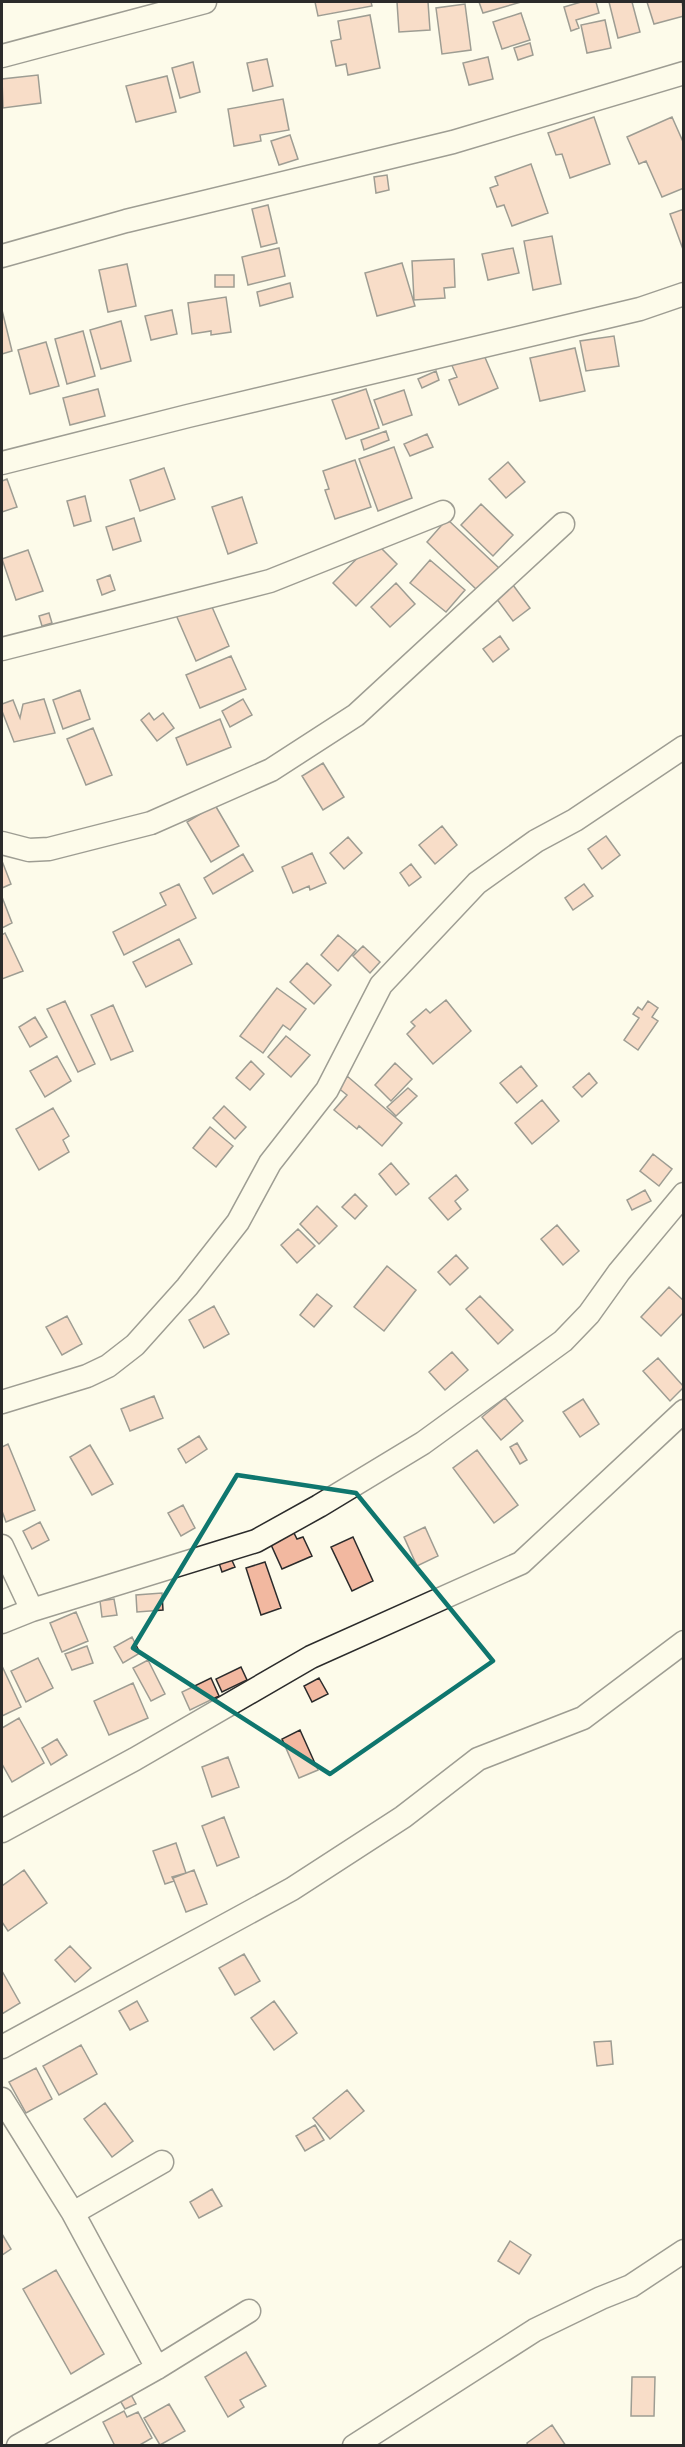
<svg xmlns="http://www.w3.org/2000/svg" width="685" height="2447" viewBox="0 0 685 2447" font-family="'Work Sans',sans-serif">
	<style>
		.building { fill: #f2b8a0; stroke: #2b2b2b; stroke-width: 1.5 }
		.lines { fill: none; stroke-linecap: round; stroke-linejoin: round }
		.minor-casing { stroke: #2b2b2b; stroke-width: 25 }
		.minor { stroke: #fdfbea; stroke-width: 22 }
		.marked { fill: none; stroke: #0f766e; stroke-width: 4.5; stroke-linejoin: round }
	</style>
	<rect width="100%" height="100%" fill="#fdfbea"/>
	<!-- building -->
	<path class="building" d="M315,2h56l1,4 -54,10z
		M397,2h31l2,28 -31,2z
		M479,2h42l-38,11z
		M581,2h15l3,11 -23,7 3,8 -8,3 -7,-24z
		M609,2h23l8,30 -22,6z
		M647,2h35l2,14 -30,8z
		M465,4l6,46 -29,4 -6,-46z
		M521,13l9,27 -28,9 -9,-27z
		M370,15l10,53 -32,7 -2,-11 -10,2 -5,-25 10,-2 -3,-18z
		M605,20l6,28 -24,5 -6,-28z
		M530,43l3,12 -15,5 -4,-12z
		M488,57l5,22 -24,6 -6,-22z
		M267,59l6,27 -20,5 -6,-28z
		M193,62l7,30 -20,6 -8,-30z
		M38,75l3,28 -38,5 -1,-29z
		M167,76l9,36 -40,10 -10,-36z
		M283,99l6,31 -29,5 1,6 -27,5 -6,-37z
		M594,117l16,47 -40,14 -8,-24 -6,1 -8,-22z
		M672,117l12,27v44l-22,9 -16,-36 -7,3 -12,-27z
		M290,135l8,24 -19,6 -8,-24z
		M531,164l17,49 -36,13 -8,-21 -7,2 -7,-19 8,-3 -3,-8z
		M387,175l2,15 -13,3 -2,-16z
		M268,205l9,38 -16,4 -9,-38z
		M684,209v43l-14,-38z
		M552,236l9,48 -28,6 -9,-49z
		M279,248l6,28 -37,9 -6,-28z
		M513,248l6,25 -31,7 -6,-26z
		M454,259l1,28 -11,1 1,10 -31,2 -2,-39z
		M402,263l13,43 -38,10 -12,-43z
		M127,264l9,42 -28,6 -9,-42z
		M215,275h19v12h-19z
		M290,283l3,14 -33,9 -3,-14z
		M226,297l5,35 -20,3v-4l-19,3 -4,-31z
		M2,310l10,41 -10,3z
		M172,310l5,24 -26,6 -6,-24z
		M121,321l10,40 -30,8 -11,-39z
		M83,331l12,45 -28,8 -12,-45z
		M614,336l5,30 -33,5 -6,-30z
		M46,342l13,44 -29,8 -12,-44z
		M481,348l17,40 -39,17 -10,-25 8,-3 -7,-16z
		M575,348l10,43 -45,10 -10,-43z
		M436,371l3,9 -17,8 -4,-9z
		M98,389l7,27 -35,9 -7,-27z
		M366,389l13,39 -33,11 -14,-39z
		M404,390l8,25 -29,10 -9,-25z
		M386,431l3,9 -25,10 -3,-10z
		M427,434l6,13 -23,9 -6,-12z
		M394,447l18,51 -34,13 -19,-52z
		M355,460l16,47 -36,12 -10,-29 4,-1 -6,-18z
		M508,462l17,20 -19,16 -17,-19z
		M164,468l11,31 -35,12 -10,-31z
		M7,479l10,28 -15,5v-31z
		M85,496l6,25 -17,5 -7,-25z
		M242,497l15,46 -29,11 -16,-47z
		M481,504l32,31 -20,21 -32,-31z
		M134,518l7,23 -28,9 -7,-23z
		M447,519l52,49 -22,22 -50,-48z
		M374,541l23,23 -41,42 -23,-23z
		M28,550l15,41 -27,9 -14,-41z
		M430,560l35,30 -19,22 -36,-29z
		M110,575l5,15 -13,5 -5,-15z
		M396,583l19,21 -25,23 -19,-20z
		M513,585l17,23 -17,13 -17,-23z
		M209,600l20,46 -33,15 -20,-46z
		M49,613l3,10 -10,3 -3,-10z
		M500,636l9,13 -16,13 -10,-13z
		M231,656l15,33 -46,19 -14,-33z
		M80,690l10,29 -27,10 -10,-29z
		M44,699l11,34 -41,9 -12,-31v-7l11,-4 7,18 3,-14z
		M243,699l9,16 -22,12 -8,-16z
		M149,713l5,7 9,-7 11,15 -17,13 -16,-21z
		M220,719l11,28 -44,18 -11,-27z
		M93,728l19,47 -26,10 -19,-46z
		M323,763l21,34 -21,13 -21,-34z
		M215,805l24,41 -28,16 -24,-40z
		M442,826l15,19 -22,19 -16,-19z
		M606,836l14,19 -18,14 -14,-20z
		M348,837l14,16 -18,16 -14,-16z
		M312,853l14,30 -16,7 -1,-4 -16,7 -11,-26z
		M243,854l10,17 -40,23 -9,-16z
		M2,861l9,23 -9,4z
		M411,864l10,13 -12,9 -9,-13z
		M179,884l17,34 -72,37 -11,-23 53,-27 -6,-12z
		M584,884l9,12 -20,14 -8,-12z
		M2,897l10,26 -10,5z
		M5,933l18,38 -21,8v-44z
		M338,935l18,15 -18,21 -17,-16z
		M179,939l13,25 -46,23 -13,-25z
		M363,946l17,16 -10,11 -17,-17z
		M307,963l24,22 -17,19 -24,-22z
		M277,988l29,21 -16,21 -7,-5 -20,28 -23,-17z
		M446,1000l25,31 -38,33 -26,-30 8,-8 -4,-4 15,-13 4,4z
		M65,1001l30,63 -17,8 -31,-63z
		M648,1001l10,7 -6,9 6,4 -20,29 -14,-10 15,-22 -6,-4 5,-7 4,3z
		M113,1005l20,46 -22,9 -20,-45z
		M35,1017l12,20 -17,10 -11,-20z
		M286,1036l24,19 -19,22 -23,-20z
		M57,1056l14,25 -26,16 -15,-26z
		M251,1061l13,13 -14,16 -14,-12z
		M395,1063l17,16 -21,22 -16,-16z
		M521,1066l16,20 -20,17 -17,-20z
		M589,1073l8,10 -15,14 -9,-10z
		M347,1076l55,47 -20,23 -23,-20 -2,3 -23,-19 13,-15 -10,-8z
		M408,1088l9,8 -21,20 -9,-9z
		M542,1100l17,21 -27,23 -17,-21z
		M224,1106l22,21 -11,12 -22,-21z
		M53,1108l16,28 -6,4 6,12 -30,18 -23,-41z
		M210,1127l23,19 -17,21 -23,-19z
		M653,1154l19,15 -13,17 -19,-15z
		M391,1163l18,21 -13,11 -17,-21z
		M456,1175l12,15 -13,11 6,8 -13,11 -19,-22z
		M645,1190l6,11 -19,9 -5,-10z
		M355,1194l12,12 -12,13 -13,-12z
		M317,1206l20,20 -18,18 -19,-20z
		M557,1225l22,26 -16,14 -22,-26z
		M298,1229l17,17 -18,17 -16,-18z
		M456,1255l12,13 -18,17 -12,-13z
		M387,1266l29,24 -32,41 -30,-24z
		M669,1287l15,14v11l-23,24 -20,-19z
		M317,1294l15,12 -18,21 -14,-12z
		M480,1296l33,34 -15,14 -32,-35z
		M214,1306l15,28 -25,14 -15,-28z
		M67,1316l15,28 -20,11 -16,-28z
		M452,1352l16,18 -23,20 -16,-18z
		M658,1358l26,29 -14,14 -27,-30z
		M154,1396l9,22 -33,13 -9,-22z
		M505,1398l18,23 -22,19 -19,-23z
		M583,1399l16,25 -19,13 -17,-25z
		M199,1436l8,13 -21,14 -8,-14z
		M517,1443l10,17 -7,4 -10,-17z
		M8,1444l27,66 -29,12 -4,-11v-64z
		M90,1445l23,39 -21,11 -22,-38z
		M477,1450l41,55 -24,18 -41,-55z
		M183,1505l12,23 -14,8 -13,-23z
		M40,1522l9,18 -17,9 -9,-18z
		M291,1527l6,12 6,-2 9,19 -30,13 -14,-31z
		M425,1527l13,29 -21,10 -13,-29z
		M353,1537l20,44 -21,10 -21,-44z
		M230,1556l5,11 -13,5 -4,-12z
		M265,1562l16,46 -20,7 -15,-47z
		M162,1593l1,17 -26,2 -1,-17z
		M114,1599l3,16 -15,2 -2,-16z
		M76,1612l12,29 -26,11 -12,-29z
		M132,1637l8,16 -17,10 -9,-16z
		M87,1646l6,17 -21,7 -7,-16z
		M38,1658l15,30 -27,14 -15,-31z
		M148,1660l17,34 -14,7 -18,-33z
		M2,1666l19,41 -19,9z
		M241,1667l6,13 -25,12 -6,-13z
		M211,1678l8,18 -29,14 -8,-18z
		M319,1678l9,16 -16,8 -8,-16z
		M133,1683l15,35 -39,17 -15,-34z
		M19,1718l25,45 -32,19 -10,-18v-36z
		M300,1730l18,40 -19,8 -17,-39z
		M57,1739l10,16 -16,10 -9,-17z
		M228,1757l11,30 -27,10 -10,-30z
		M224,1817l15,40 -22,9 -15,-40z
		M176,1843l10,30 -14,4 2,4 -9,3 -12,-33z
		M24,1870l23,33 -39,28 -6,-9v-36z
		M194,1870l13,34 -21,8 -13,-34z
		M70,1946l21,22 -16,14 -20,-22z
		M244,1954l16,27 -25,14 -16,-27z
		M2,1971l18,32 -18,11z
		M137,2001l11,20 -18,9 -11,-19z
		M274,2001l23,32 -23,17 -23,-32z
		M611,2041l2,23 -16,2 -3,-24z
		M81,2045l16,29 -38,21 -16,-29z
		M36,2068l16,31 -26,14 -17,-31z
		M347,2090l17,21 -34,28 -17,-21z
		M105,2103l28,38 -21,16 -28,-38z
		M315,2125l9,15 -19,11 -9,-15z
		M212,2189l10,17 -23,12 -9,-16z
		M2,2234l9,15 -9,6z
		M510,2241l21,14 -12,19 -21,-13z
		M56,2270l48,84 -33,20 -48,-85z
		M246,2352l20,34 -26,14 4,7 -16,10 -23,-40z
		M632,2377h23l-1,39h-23z
		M129,2391l7,13 -11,5 -7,-12z
		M169,2404l16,27 -25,14 -16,-27z
		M124,2411l3,6 11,-5 14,26 -14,8h-23l-12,-24z
		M552,2425l14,21h-38l-1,-3z"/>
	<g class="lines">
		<!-- minor casing -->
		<g class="minor-casing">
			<path id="minor" d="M2,56l203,-54
				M2,256l124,-35 327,-79 231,-69
				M2,463l186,-47 452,-107 44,-15
				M2,649l268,-68 173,-69
				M2,843l27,7 20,-1 102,-26 120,-53 85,-55 207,-191
				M2,1402l85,-26 21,-10 27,-21 52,-58 51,-65 32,-59 57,-73 54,-105 96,-102 59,-42 39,-21 109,-73
				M2,1546l30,64 -30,12
				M32,1610l224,-69 63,-35 104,-63 140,-102 26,-27 30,-42 65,-78
				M2,1831l133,-72 176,-102 210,-94 163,-152
				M2,2047l290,-158 111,-72 75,-58 105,-41 101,-76
				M2,2099l71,114 84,155
				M73,2213l89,-51
				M18,2446l139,-78 92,-57
				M354,2446l181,-116 66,-32 30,-12 53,-35"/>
		</g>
		<!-- minor -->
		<use href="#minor" class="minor"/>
	</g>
	<!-- marked area -->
	<path d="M0 0H685V2447H0ZM237,1475l119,18 137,168 -163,113 -197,-126z" fill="#fdfbea" fill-opacity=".55" fill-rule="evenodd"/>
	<path class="marked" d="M237,1475l119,18 137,168 -163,113 -197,-126z"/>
	<!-- border -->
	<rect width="685" height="2447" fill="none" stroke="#2b2b2b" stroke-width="6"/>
</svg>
